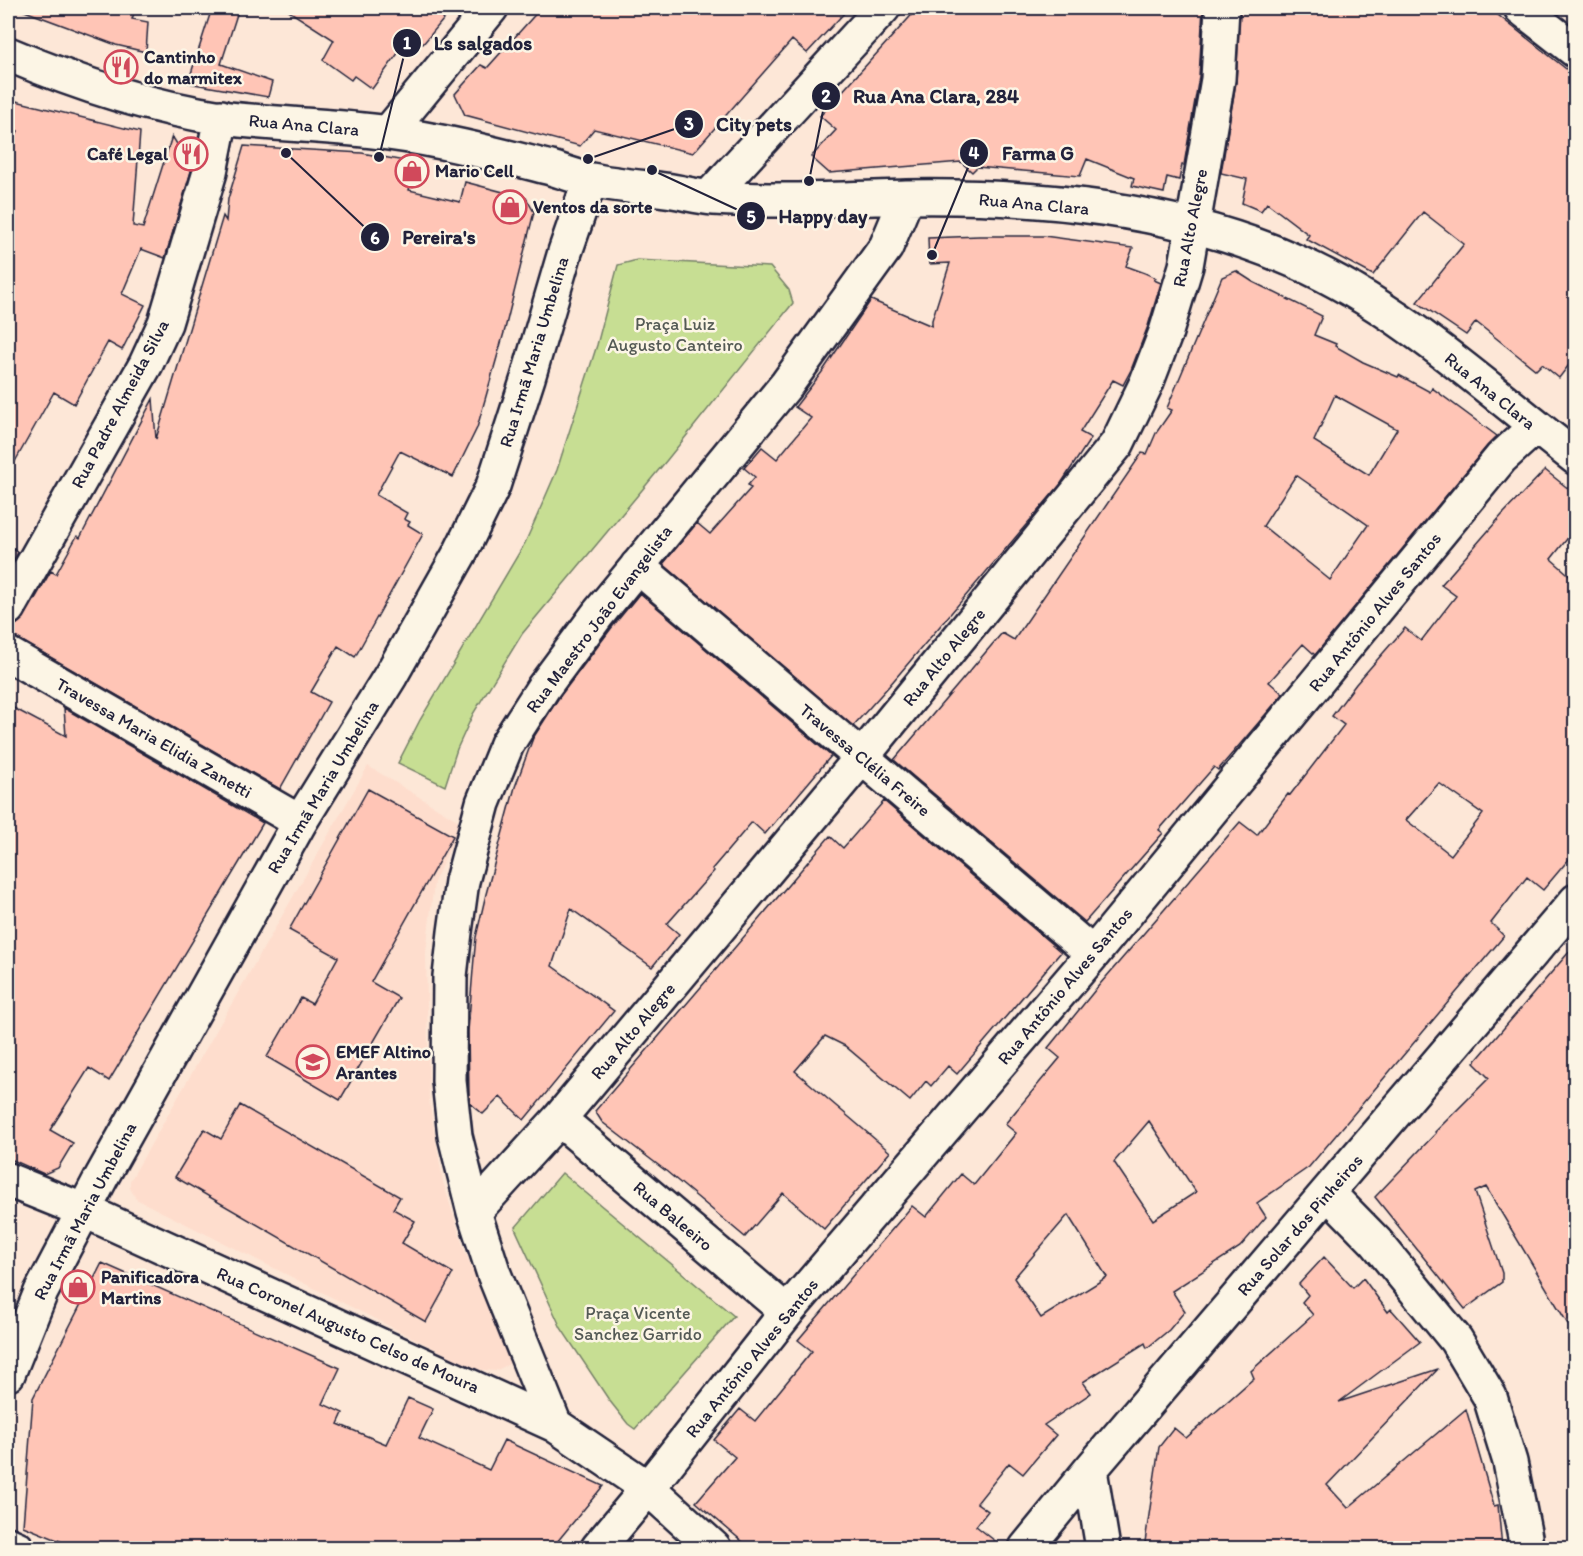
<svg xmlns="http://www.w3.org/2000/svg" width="1583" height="1556" viewBox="0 0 1583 1556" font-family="Itim,sans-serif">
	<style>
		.built { fill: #feddcd }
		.green { fill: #c7de93; stroke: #748067; stroke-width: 1.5 }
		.building { fill: #ffc5b6; stroke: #22223b; stroke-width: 1.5; fill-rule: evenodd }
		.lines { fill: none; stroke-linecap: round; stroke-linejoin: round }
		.minor-casing { stroke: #22223b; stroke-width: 38 }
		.minor { stroke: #fcf5e5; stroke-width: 33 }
		.labels { text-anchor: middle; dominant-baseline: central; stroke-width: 5; stroke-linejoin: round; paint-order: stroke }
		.poi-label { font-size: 18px; font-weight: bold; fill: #22223b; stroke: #fcf5e5; text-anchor: start }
		.street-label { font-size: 18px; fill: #22223b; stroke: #fcf5e5 }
		.park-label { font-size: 18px; fill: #545a55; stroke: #fcf5e5 }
		.leader { fill: none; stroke: #22223b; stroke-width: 2 }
		.callout-dot { fill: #22223b; stroke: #fcf5e5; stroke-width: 2 }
		.mark-label { font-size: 18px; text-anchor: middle; font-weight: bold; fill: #fff }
		.callout-label { font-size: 20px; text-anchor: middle; font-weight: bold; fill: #22223b; stroke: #fcf5e5; stroke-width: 5; stroke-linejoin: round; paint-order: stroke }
	</style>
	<rect width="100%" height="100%" fill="#fde7d7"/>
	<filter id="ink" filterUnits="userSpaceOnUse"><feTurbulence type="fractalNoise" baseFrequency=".0167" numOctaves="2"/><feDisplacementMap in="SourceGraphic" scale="12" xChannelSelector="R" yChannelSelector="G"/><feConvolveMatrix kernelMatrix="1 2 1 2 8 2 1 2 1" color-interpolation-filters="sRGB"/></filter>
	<g filter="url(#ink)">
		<!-- built -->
		<path class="built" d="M368,766l94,57 -28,59 -8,71 3,147 14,82 22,70 42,97 2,15 -14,7 -20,-2 -339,-170 -6,-11v-7z"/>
		<!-- green -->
		<path class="green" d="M637,260l133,7 19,23 4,13 -126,157 -145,174 -49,80 -16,35 -12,37 -47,-23 22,-43 105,-177 12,-27 20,-46 40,-125 21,-80z
			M562,1173l172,143 -99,113 -7,-5 -19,-24 -48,-72 -46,-100z"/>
		<!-- building -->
		<path class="building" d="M23,8h113l-4,11 16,3 -2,30 -30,-7 -94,-35z
			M212,8h27l-18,56 51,18 -4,15 -80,-14z
			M284,8h169l-30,36 -11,-10 -40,55 -18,-13 -3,4 -28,-20 11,-20z
			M541,8h308l-42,45 -15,-13 -99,113 -99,-24 -14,17 -115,-31 -10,-21 26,-29 6,3z
			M918,8h285l-4,69 -15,88h-2l-3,15 -12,-3 -3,16 -32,-7 2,-8 -47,-19 -7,17 -103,-9 -5,5 -11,-10 -132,11 -18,-16 25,-27 -16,-14z
			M1240,8h249l86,68v281l-16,21 -17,-14 -6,6 -60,-48 -10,13 -49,-33 47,-58 -41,-32 -50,63 -67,-36 3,-4 -42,-32 -6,8 -19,-8 5,-24 -26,-6 15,-91z
			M8,99l132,33 -7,94 10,2 29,-92 20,32 -27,90 -24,-9 -19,45 23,11 -23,45 -14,-8 -34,62 -20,-12 -46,82v-324l10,-19 -10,-6z
			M244,146l118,7 53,10 -6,27 51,12 5,-20 61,16 8,14 -29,117 -28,99 -24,49 -53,-26 -24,44 31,18 -3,6 6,3 -2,3 15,9 -68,123 -17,-11 -27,46 18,10 -49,87 -263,-151 -9,-3v-8l9,-3 7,-6 27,-47 5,3 21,-38 3,2 73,-139 3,40 67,-223 3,5 2,-22z
			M979,236h65l89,12 -7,18 19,7 11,5 -2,2 7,3 -13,43 -17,44 -8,15 -10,-5 -33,52 11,6 -31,47 -171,201 -36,40 -190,-162 34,-41 13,11 41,-46 -3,-3 7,-8 -11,-9 18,-21 15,12 34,-41 -16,-11 27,-35 49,-72 61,26v-6l18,-57 -21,1 -1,-26z
			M1236,271l17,11 69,34 -8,19 22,9 -1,2 28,16 35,15 1,-2 31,17 2,-4 65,48 -10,10 -172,209 -12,-11 -34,38 14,12 -65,76 -4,-3 -55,63 4,3 -78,89 -191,-162 108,-127 12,7 128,-187 5,1 9,-21 16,-23 -5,-2 55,-131zM1335,395l62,34 -28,46 -55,-34zM1296,475l72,50 -38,55 -67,-54z
			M1545,470l30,24v35l-24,30 24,21v272l-32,38 -16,-13 -36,46 13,13 -195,231 -52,36 9,14 -26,30 -68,44 13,20 -16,19 -22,18 -2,-5 -62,39 8,11 -47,32 12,10 -33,39 -14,-11 -32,40 11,8 -12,15 28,22h-254l-54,-46 39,-45 -21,-17 26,-31 15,12 57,-70 -14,-11 114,-134 14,11 35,-43 13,11 42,-52 -11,-9 55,-66 -12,-10 52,-64 140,-162 17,13 31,-41 2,1 54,-70 -12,-9 24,-32 49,-56 16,13 35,-45 -15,-11 61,-70zM1439,783l44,31 -32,41 -45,-35zM1149,1121l47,71 -43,28 -39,-58zM1068,1215l39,62 -66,41 -27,-40z
			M8,546l10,6 -10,19z
			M640,593l191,163 -66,78 -13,-12 -40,47 2,2 -47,53 12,10 -27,33 -81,-58 -19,57 62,45 -90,109 -24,-23 -17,17 -13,-11 -1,-7 -1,-65 6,-73 2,-21 10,-43 29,-107 18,-49 25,-39 55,-73z
			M8,705l58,31 -2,-28 199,115 -154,258 -20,-13 -39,62 23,13 -15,25 -14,6 -36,-16z
			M368,789l85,47 -82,146 28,16 -59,102 -73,-43 34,-59 11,6 26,-47 -49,-27z
			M884,801l177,151 -104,122 -9,-8 -17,20 -5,-5 -16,20 -65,-55 -20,-10 -30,35 95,81 -66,77 -41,-36 -38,44 -79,-66 -64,-49 -7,-11 235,-275 13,12z
			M1575,945v391l-89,-149 -11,5 27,81v9l-37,27 -90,-112 61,-64 -1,-1 54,-54 -15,-15z
			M240,1105l160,92 -7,12 22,12 -13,22 51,30 -27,49 -251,-145 29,-48 17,10z
			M1324,1257l29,31 10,-10 25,34 3,-3 29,33 -81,60 99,-33 -111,116 21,23 118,-99 28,97 4,-1 4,43h-346l-11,-6 14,-95 15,-19 12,10 68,-60 -3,-7 62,-56 -11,-13 6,-7 -9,-11z
			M102,1263l238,105 -17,36 20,9 -5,11 48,20 22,-46 25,11 -14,29 70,32 15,-30 99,46 -51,62h-475l-54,-22 10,-128z"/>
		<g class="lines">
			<!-- minor casing -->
			<g class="minor-casing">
				<path id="minor" d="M1521,8l55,43
					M8,54c68,29 140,53 214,64 55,7 112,7 166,15 54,7 111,22 163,35 13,4 26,9 40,12 24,5 50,7 74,10 17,2 33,7 49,8 65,4 128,1 192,-1 131,-2 270,11 391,65 104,46 190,127 279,196
					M388,133l103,-125
					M709,197l174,-189
					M637,566l456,388
					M8,608l138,-244 19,-41 45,-151 11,-55
					M8,654l292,168
					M559,1119l228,193
					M8,1180l77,31 470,214
					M1328,1193l48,49 80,98 34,57 20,65 15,75v11
					M474,1212l85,-93 303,-362 255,-313 29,-60 20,-52 20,-66 32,-187 4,-71
					M8,1374l33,-82 60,-114 199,-356 91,-147 69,-122 33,-67 35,-108 37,-126 25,-72
					M1090,1470l13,78
					M8,1544l9,4
					M598,1548l50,-60 139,-176 306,-358 408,-496 34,-31
					M714,1548l-66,-60 -93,-63 -61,-151 -20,-62 -19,-76 -6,-55 1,-105 5,-44 7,-51 21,-78 24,-59 36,-56 55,-74 189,-230 99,-137 21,-50
					M1026,1548l64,-78 486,-569"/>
			</g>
			<!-- minor -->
			<use href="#minor" class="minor"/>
		</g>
	</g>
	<!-- icons -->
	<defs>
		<g id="restaurant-ring" transform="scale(1.725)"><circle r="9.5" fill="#fcf5e5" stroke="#d1495b" stroke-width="1.5"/><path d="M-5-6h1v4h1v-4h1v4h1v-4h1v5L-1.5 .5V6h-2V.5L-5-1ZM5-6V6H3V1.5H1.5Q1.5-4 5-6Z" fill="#d1495b"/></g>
		<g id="shop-ring" transform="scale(1.725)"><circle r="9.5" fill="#fcf5e5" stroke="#d1495b" stroke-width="1.5"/><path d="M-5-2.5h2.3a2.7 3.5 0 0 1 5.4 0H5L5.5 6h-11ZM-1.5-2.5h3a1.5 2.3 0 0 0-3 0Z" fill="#d1495b"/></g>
		<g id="school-ring" transform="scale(1.725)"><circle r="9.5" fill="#fcf5e5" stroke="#d1495b" stroke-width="1.5"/><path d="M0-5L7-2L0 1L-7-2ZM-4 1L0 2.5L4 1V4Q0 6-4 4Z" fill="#d1495b"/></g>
	</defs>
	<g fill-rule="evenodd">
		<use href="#restaurant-ring" x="121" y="67"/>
		<use href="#restaurant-ring" x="191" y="154"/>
		<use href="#shop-ring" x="412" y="171"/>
		<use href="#shop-ring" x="510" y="207"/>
		<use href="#school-ring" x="313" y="1062"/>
		<use href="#shop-ring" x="78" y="1287"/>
	</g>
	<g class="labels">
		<!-- poi labels -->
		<g class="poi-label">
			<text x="144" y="57">Cantinho<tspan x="144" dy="21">do marmitex</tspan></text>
			<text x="168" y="154" text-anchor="end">Café Legal</text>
			<text x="435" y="171">Mario Cell</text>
			<text x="533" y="207">Ventos da sorte</text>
			<text x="336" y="1052">EMEF Altino<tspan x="336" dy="21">Arantes</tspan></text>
			<text x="101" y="1277">Panificadora<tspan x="101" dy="21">Martins</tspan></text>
		</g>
		<!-- street labels -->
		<g class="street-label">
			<text transform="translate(304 125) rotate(5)">Rua Ana Clara</text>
			<text transform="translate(1034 204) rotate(5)">Rua Ana Clara</text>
			<text transform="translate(1190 228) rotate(-79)">Rua Alto Alegre</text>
			<text transform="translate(534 352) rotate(-73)">Rua Irmã Maria Umbelina</text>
			<text transform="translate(1490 391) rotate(39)">Rua Ana Clara</text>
			<text transform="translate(120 404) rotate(-62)">Rua Padre Almeida Silva</text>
			<text transform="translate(1375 612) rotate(-51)">Rua Antônio Alves Santos</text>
			<text transform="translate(599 619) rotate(-53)">Rua Maestro João Evangelista</text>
			<text transform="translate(944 657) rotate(-51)">Rua Alto Alegre</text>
			<text transform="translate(154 738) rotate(30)">Travessa Maria Elidia Zanetti</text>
			<text transform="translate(865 760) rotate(40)">Travessa Clélia Freire</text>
			<text transform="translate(323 787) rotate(-59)">Rua Irmã Maria Umbelina</text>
			<text transform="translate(1065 986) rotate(-50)">Rua Antônio Alves Santos</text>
			<text transform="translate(633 1031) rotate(-50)">Rua Alto Alegre</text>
			<text transform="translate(85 1211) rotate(-62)">Rua Irmã Maria Umbelina</text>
			<text transform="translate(673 1216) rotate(40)">Rua Baleeiro</text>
			<text transform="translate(1300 1225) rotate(-49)">Rua Solar dos Pinheiros</text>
			<text transform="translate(348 1330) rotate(24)">Rua Coronel Augusto Celso de Moura</text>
			<text transform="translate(752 1358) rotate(-51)">Rua Antônio Alves Santos</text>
		</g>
		<!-- park labels -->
		<g class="park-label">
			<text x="675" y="324">Praça Luiz<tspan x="675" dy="21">Augusto Canteiro</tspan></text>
			<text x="638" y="1313">Praça Vicente<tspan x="638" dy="21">Sanchez Garrido</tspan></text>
		</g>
	</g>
	<!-- callouts -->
	<path class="leader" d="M379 157L407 43M809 181L826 96M588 159L689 124M932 255L974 153M652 170L751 216M286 153L375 237"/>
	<g class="callout-dot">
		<circle cx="379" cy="157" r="6"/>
		<circle cx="809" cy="181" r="6"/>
		<circle cx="588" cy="159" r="6"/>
		<circle cx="932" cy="255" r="6"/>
		<circle cx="652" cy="170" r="6"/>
		<circle cx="286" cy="153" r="6"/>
		<circle cx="407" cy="43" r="15"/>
		<circle cx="826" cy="96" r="15"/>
		<circle cx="689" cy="124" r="15"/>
		<circle cx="974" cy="153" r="15"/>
		<circle cx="751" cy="216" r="15"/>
		<circle cx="375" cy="237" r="15"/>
	</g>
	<g class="mark-label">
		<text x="407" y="49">1</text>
		<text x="826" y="102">2</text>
		<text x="689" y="130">3</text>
		<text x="974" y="159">4</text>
		<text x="751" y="223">5</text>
		<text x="375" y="244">6</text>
	</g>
	<g class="callout-label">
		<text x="483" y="50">Ls salgados</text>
		<text x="936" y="103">Rua Ana Clara, 284</text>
		<text x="754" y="131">City pets</text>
		<text x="1038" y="160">Farma G</text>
		<text x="823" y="223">Happy day</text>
		<text x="439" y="244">Pereira's</text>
	</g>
	<!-- margin -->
	<rect width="1583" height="1556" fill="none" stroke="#fcf5e5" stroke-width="30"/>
	<rect x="15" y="15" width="1553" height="1526" fill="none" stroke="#22223b" stroke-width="2" filter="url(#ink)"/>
</svg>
